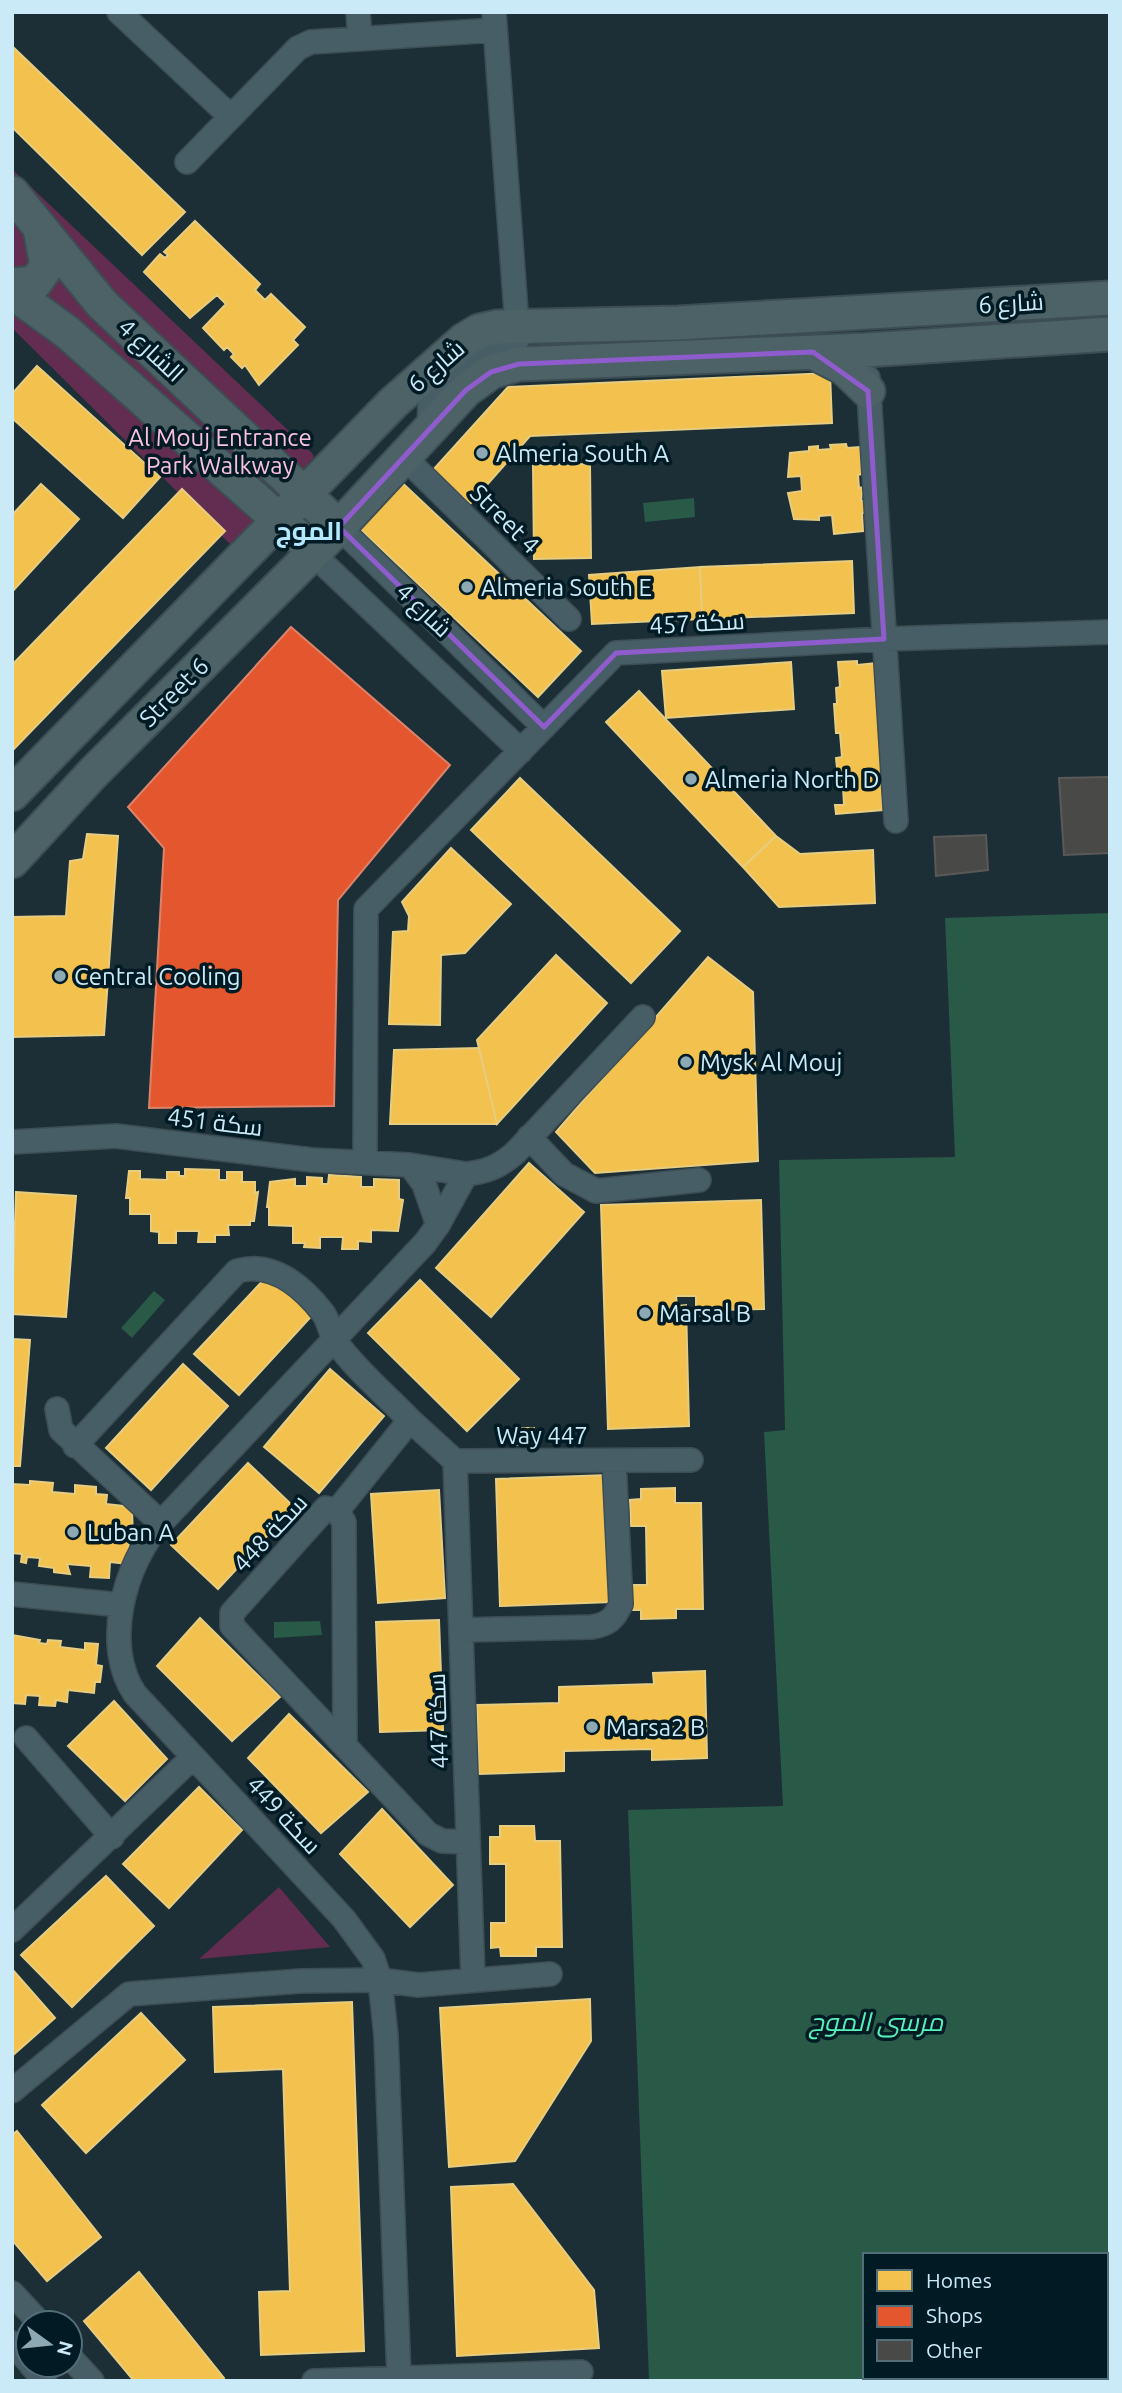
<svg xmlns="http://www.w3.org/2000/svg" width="1122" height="2393" viewBox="0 0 1122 2393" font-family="Ubuntu,Cairo,sans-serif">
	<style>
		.green { fill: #632c51 }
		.water { fill: #295947; fill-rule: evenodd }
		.homes { fill: #f2c14e; stroke: #e6cd81; stroke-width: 2 }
		.shops { fill: #e4572e; stroke: #dc836b; stroke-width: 2 }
		.building { fill: #494948; stroke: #5b5958; stroke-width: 2 }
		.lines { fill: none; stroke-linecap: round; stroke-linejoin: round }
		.street-casing { stroke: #3d4d54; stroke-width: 26 }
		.secondary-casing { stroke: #3d4d54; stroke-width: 37 }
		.street { stroke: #475e66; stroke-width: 23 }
		.secondary { stroke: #4d6266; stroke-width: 33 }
		.marked { fill: none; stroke: #8f5ccd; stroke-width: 5; stroke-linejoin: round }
		.poi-dot { fill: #8da9b4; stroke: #011b25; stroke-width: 2.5 }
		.labels { text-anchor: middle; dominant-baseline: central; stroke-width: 7; stroke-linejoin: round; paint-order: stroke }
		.street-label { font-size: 24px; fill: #caeaf8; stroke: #011b25 }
		.park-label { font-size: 24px; fill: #fac0df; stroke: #011b25 }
		.poi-label { font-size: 24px; fill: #caeaf8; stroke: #011b25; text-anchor: start }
		.neighbourhood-label { font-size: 26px; font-weight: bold; fill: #b3e8fe; stroke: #011b25 }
		.water-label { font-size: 26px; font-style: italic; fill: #55f1b8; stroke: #011b25 }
	</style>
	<rect width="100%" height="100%" fill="#1c2f36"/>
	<!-- green -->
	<path class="green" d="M12,169l300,284 2,4 -80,91 -222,-220z
		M279,1887l51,60 -131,12z"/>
	<!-- water -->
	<path class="water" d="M694,498l1,19 -50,5 -2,-19z
		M1110,913v1468h-461l-21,-571 155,-4 -19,-374 21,-2 -6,-270 176,-3 -10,-239zM865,2255h241v122h-241z
		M154,1291l11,9 -33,38 -11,-10z
		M320,1621l2,14 -48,3v-16z"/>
	<!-- homes -->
	<path class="homes" d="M12,46l173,166 -43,43 -130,-128z
		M195,221l65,63 -5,6 10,10 6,-6 34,33 -12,13 5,5 -39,40 -14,-20 -3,3 -11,-11 3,-3 -7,-7 -3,3 -21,-22 23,-24 -9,-9 -27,23 -46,-46 16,-18 5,4 3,-3 -4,-3z
		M37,366l123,111 -37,41 -111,-100v-24z
		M830,373l2,50 -302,13 -60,68 -37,-34 75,-83z
		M846,444l1,4 13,-1 2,27 -4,1 1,13 4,-1 -2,14h4l1,12h-4l1,18 -29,3 -2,-19 -13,1v4l-25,-1 -6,-26 14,-2 -1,-15 -13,1 2,-24 19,-2v-4l9,-1v4l13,-1 -1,-4z
		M590,464l1,94 -57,1 -1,-94z
		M396,477l185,174 -43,46 -184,-174z
		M41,484l38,35 -67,73v-77z
		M182,489l43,42 -213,220v-86z
		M852,561l2,52 -152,6 -2,-52z
		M700,567l2,52 -110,5 -3,-49z
		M857,661v4l19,-2 11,134h-5l1,13 -47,4 -1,-9h9l-1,-18h-4l-3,-29 6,-1 -2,-24h-4l-2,-29h3l-1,-16 4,-1 -2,-25z
		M791,662l3,47 -128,9 -4,-47z
		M639,691l137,145 -33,31 -137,-145z
		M520,778l160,153 -49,52 -160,-153z
		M87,834l31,2 -14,199 -92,2v-120l54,-1 4,-55 13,-2z
		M776,836l24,18 73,-4 2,53 -96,4 -36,-40z
		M451,848l60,56 -46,49 -24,2 -1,70 -51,-1 4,-92 15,-1 1,-15 -7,-14z
		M556,955l51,48 -110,121 -20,-84z
		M708,957l45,35 5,169 -163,12 -39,-41z
		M479,1048l18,76h-107l4,-74z
		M529,1163l55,49 -93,105 -55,-49z
		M185,1169l34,1v10h8v-8h15v10h13v11l3,-1 -4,29h-4v4h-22l1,10h-14v7h-17l1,-11h-23v12h-17v-11l-8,-1v-17h-21v-16h-4l3,-27h11v8l27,1v-8h12v4h6z
		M329,1175l32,2v10h13v-8l25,1v19l4,1 -5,31 -27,-1v12l-13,-1v8h-16l1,-12h-23v11l-16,-1 1,-4h-12v-17l-24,-1v-18h-2l3,-25 25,-3v7h12v-9l15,1v6h6z
		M16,1192l60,4 -10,121 -54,-3z
		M761,1200l3,109 -48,1v5l-20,1v-20h-20l1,10 9,-1 3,121 -81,3 -7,-224z
		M270,1273l47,37 -78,85 -45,-41z
		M420,1280l99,99 -52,52 -99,-98z
		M12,1339l18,1 -10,126h-8z
		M183,1364l45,42 -77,84 -45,-42z
		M330,1369l54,47 -65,77 -55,-46z
		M513,1428h21l1,17h-21z
		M248,1463l46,44 -76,82 -47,-44z
		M608,1475l4,127 -112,4 -4,-127z
		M30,1481l23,2 -1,9 23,2v-9l21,2v7l11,1 -1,9 26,3 1,35 -4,-1 -2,23 -17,-2 -1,16 -19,-1 1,-11 -24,-2 3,10 -16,-2v-4l-15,-2 1,-8 -13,-1 -1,6 -5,-1 1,-8 -10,-1v-69l18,1z
		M675,1488v15h26l2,106h-27v9l-35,1v-9h-9l-1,-25h16l-1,-59h-15l-1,-26 11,-1v-10z
		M439,1490l6,108 -67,5 -7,-109z
		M200,1618l80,79 -48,44 -75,-75z
		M439,1620l4,110 -63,2 -4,-110z
		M12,1635l28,5 -1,3 8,1 1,-4 13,1 -1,6 25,3v-7l13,1 -2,21 6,1 -2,16h-5l-1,11 -26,-3 -1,12 -11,-2 -1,6 -16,-1 1,-9 -14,-1 -1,9 -13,-1z
		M705,1671l2,87 -55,2v-11l-88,2v20l-85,3 -2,-69 82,-2v-16l95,-3 -1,-11z
		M114,1701l53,58 -42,42 -57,-55z
		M289,1714l79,78 -47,41 -73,-75z
		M199,1787l43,43 -73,78 -46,-44z
		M382,1809l71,76 -43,42 -70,-73z
		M500,1826h34l1,15h25l2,106h-26v9h-35l-1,-9 -9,1v-25h15v-59h-16v-27h10z
		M106,1876l48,50 -82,81 -51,-52z
		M12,1969l43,49 -43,38z
		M590,1999l1,42 -76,120 -66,6 -9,-159z
		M352,2002l12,349 -103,4 -2,-63 31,-1 -7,-222 -68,3 -2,-65z
		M141,2013l44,47 -99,93 -44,-48z
		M17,2131l84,106 -54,44 -35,-41v-105z
		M513,2184l81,106 5,58 -142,8 -6,-169z
		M139,2272l85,106 -4,3h-86l-50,-60z"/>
	<!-- shops -->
	<path class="shops" d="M291,627l159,138 -112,135 -4,206 -185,2 15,-260 -36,-41z"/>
	<!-- building -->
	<path class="building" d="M1110,777v76l-46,2 -5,-77z
		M986,835l2,35 -52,6 -2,-39z"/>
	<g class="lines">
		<!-- street casing -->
		<g class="street-casing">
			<path id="street" d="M119,12l111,104
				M358,12l2,27
				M187,162l111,-114 13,-6 184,-12
				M868,378l28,443
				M429,429l1,-26 54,-48 26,-7 8,-9 -24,-327
				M403,456l166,163
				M339,527l205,200
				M313,554l208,197
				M529,1137l35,37 32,17 103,-11
				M12,1142l104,-6 196,24 98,5 56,9c20,-2 33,-7 49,-21l128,-136
				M365,1161l1,-252 250,-256 268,-14 226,-7
				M410,1165l14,19 14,41
				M466,1174l-28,51 -13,18 -264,280c-37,41 -59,123 -26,171l209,225 29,40 7,21 38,5 132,-11
				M57,1409l4,21 100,93
				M410,1420l45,41 236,-1
				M75,1446l162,-175c36,-10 65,15 86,42 6,8 7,20 13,29 20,28 50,53 74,78l-73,91
				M455,1461l18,517
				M12,1594l109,11
				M461,1630l131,-3c17,-3 22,-8 29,-23l-7,-143
				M26,1738l86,99
				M345,1746l-1,-224 -7,-11 -11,-3 -94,105v13l196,208 14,7 26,1
				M12,1930l181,-173
				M12,2091l117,-97 172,-13 79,-1 6,56 13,342
				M12,2293l28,30
				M12,2343l16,18
				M70,2357l22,24
				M31,2365l14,16
				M314,2381l267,-9"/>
		</g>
		<!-- secondary casing -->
		<g class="secondary-casing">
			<path id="secondary" d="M12,193l90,111 237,223
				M12,285l23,-2 12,-17 -7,-38
				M12,292l55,40 230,204
				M813,352l31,16 24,23
				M12,794l381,-391 71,-63 15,-9 18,-4 181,-4 432,-25
				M12,861l82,-89 245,-245 127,-137 25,-18 28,-8 347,-14 244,-16"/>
		</g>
		<!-- street -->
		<use href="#street" class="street"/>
		<!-- secondary -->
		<use href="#secondary" class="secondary"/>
	</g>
	<!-- marked area -->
	<path class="marked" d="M813,352l55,39 16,248 -268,14 -72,74 -205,-200 127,-137 25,-18 28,-8z"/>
	<!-- markers -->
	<g class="poi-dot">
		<circle cx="482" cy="453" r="7"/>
		<circle cx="467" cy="587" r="7"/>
		<circle cx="691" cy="779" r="7"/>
		<circle cx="60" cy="976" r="7"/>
		<circle cx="686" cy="1062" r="7"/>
		<circle cx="645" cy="1313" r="7"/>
		<circle cx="73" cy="1532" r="7"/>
		<circle cx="592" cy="1727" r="7"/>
	</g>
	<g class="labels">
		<!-- street labels -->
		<g class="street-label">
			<text transform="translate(1011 303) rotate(-3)">شارع 6</text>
			<text transform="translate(151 350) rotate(43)">الشارع 4</text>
			<text transform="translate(436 366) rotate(-41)">شارع 6</text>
			<text transform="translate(505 519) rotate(45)">Street 4</text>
			<text transform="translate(424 610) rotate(44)">شارع 4</text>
			<text transform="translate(697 623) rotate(-3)">سكة 457</text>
			<text transform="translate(174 692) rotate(-45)">Street 6</text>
			<text transform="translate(215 1122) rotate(7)">سكة 451</text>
			<text x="542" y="1435">Way 447</text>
			<text transform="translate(270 1533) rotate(-47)">سكة 448</text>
			<text transform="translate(438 1721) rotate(-92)">سكة 447</text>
			<text transform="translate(284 1815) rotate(47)">سكة 449</text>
		</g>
		<!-- park labels -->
		<g class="park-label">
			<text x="220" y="437">Al Mouj Entrance<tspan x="220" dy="28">Park Walkway</tspan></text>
		</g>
		<!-- poi labels -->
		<g class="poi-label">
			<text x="496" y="453">Almeria South A</text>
			<text x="481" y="587">Almeria South E</text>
			<text x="705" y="779">Almeria North D</text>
			<text x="74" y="976">Central Cooling</text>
			<text x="700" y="1062">Mysk Al Mouj</text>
			<text x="659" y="1313">Marsal B</text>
			<text x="87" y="1532">Luban A</text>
			<text x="606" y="1727">Marsa2 B</text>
		</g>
		<!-- neighbourhood labels -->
		<g class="neighbourhood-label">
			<text x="309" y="530">الموج</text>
		</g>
		<!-- water labels -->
		<g class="water-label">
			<text x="876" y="2021">مرسى الموج</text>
		</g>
	</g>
	<!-- border -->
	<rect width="1122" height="2393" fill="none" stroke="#caeaf8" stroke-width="28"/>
	<!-- legend -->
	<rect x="863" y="2253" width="245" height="126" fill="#011b25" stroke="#516e79" stroke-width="2"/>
	<rect x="877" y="2270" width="35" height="21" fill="#f2c14e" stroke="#516e79" stroke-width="2"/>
	<text x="926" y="2288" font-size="21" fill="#caeaf8">Homes</text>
	<rect x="877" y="2306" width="35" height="21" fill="#e4572e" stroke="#516e79" stroke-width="2"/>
	<text x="926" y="2323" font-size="21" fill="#caeaf8">Shops</text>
	<rect x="877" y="2340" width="35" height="21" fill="#494948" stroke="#516e79" stroke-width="2"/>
	<text x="926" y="2358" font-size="21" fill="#caeaf8">Other</text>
	<!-- north arrow -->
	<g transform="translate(49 2344) rotate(105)"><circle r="33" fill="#011b25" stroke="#516e79" stroke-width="2"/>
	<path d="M0-5L12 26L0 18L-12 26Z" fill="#8da9b4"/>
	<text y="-10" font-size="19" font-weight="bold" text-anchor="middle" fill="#caeaf8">N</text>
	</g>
</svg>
